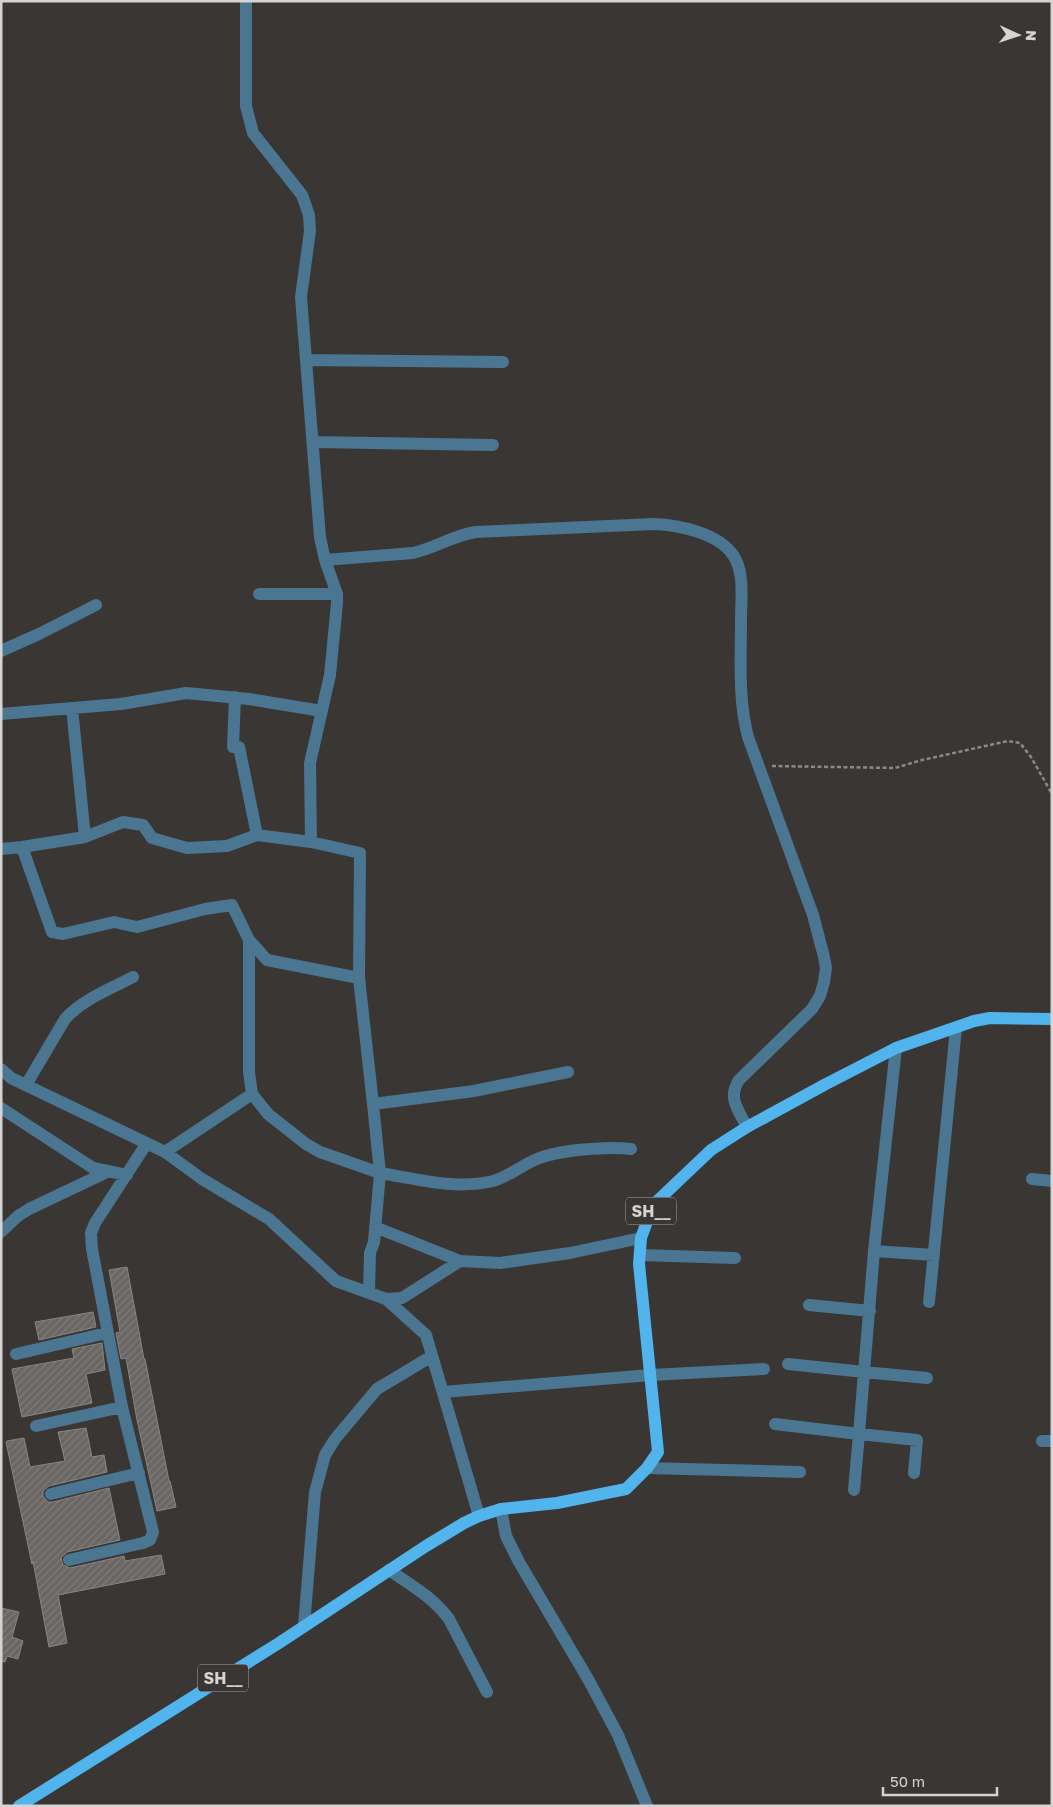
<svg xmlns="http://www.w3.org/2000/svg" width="1053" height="1807" viewBox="0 0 1053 1807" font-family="'Golos Text',sans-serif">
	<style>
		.building { fill: url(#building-hatch); stroke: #898583 }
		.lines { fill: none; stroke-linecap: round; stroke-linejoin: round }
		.path { stroke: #8c8a88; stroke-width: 2.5; stroke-dasharray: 4 2.5; stroke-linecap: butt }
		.minor { stroke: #4a7692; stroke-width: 12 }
		.major { stroke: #51b4ed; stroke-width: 12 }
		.labels { text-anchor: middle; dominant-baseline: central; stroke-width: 4.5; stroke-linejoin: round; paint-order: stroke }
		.shield { fill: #393634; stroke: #a7a5a3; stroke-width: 1 }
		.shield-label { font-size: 16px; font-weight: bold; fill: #d6d4d3 }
	</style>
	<defs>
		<pattern id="building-hatch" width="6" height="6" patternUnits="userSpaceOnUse" patternTransform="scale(1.25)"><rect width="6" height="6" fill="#6a6664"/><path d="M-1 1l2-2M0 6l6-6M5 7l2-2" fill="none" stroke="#7f7b79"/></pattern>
	</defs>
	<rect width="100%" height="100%" fill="#393634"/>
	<!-- building -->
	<path class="building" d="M127,1267l17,92h1l24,122h1l6,26 -19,4 -20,-91 -11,-62 -5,1 -5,-26 4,-1 -11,-62z
		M93,1312l3,15 -57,13 -4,-18z
		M102,1343l3,27 -19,4 6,29 -70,14 -10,-48 62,-11 -2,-9z
		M86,1428l6,29 12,-2 3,17 -58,14 -6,5v5l5,6h5l56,-14 11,52 -53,12 -6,6 2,7 7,3 54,-12 1,5 36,-6 4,19 -107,21 9,48 -18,4 -16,-86 -1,3 -26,-122 1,-1 17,-3 6,29 35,-6 -7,-29z
		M1,1608l18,4 -7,25 11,4 -5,18 -11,-3 -2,6 -4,-1z"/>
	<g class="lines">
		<!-- path -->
		<path class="path" d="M772,766l123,2 27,-8 86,-19 12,2 11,14 21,37"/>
		<!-- minor -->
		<path class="minor" d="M246,1v105l7,27 49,62 7,20 1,16 -9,66 19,240 5,23 12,34v9l-7,72 -20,88 1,79
			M306,360l197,2
			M313,442l180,3
			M325,560l88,-7c22,-5 41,-18 63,-21l178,-8c25,1 64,9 79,31 12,17 8,45 8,64 0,39 -3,80 7,118l65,178 11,42 2,11 -2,14 -4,14 -8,13 -73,71c-12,18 0,31 8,47
			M259,594h78
			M1,651l38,-17 57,-29
			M72,708l13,129
			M1,714l120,-10 65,-11 63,6 73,12
			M233,747l2,-50
			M239,747l18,88
			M22,847l30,85 11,2 51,-12 23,5 68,-18 27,-4 17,35 18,20 92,18 14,126 101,-13 94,-19
			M1,849l21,-2 63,-10 38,-15 20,3 9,13 35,10 40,-2 30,-11 54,7 49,11 -1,125
			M249,940v132l3,22 16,20 38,30 14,8 60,21 -6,69 -4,11 -1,40
			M1,1069l10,9 154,74 37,27 67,40 67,62 50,18 40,36 53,181
			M26,1085l39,-66c18,-20 45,-30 68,-42
			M373,1104l7,69c37,6 74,17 113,8 15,-4 29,-16 44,-22 21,-9 71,-13 94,-10
			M1,1108l92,60 34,7
			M165,1152l87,-58
			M1032,1179l20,2
			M375,1227l85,34
			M1,1232l17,-16 11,-7 78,-37
			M874,1251l60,4
			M640,1255l95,3
			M386,1299l16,-1 58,-37 40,2 70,-10 71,-15
			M929,1302l27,-274
			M809,1305l61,6
			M16,1354l91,-21
			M788,1364l76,8 10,-121 22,-203
			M443,1392l208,-17 113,-6
			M775,1424l84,10 5,-62 63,6
			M36,1426l86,-19
			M1042,1441h10
			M647,1468l153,4
			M854,1490l5,-56 58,6 -3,33
			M51,1494l88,-21
			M501,1509l5,27 13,26 69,117 30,56 29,71
			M69,1560l74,-17 7,-3 3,-8 -31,-125 -30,-158 -1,-16 4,-10 52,-80
			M389,1570c22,15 45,28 60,49l38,73
			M304,1626l11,-134 10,-37 10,-16 42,-50 55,-33"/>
		<!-- major -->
		<path class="major" d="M19,1806l260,-163 147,-97 38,-23 15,-7 22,-7 56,-6 69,-14 21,-21 11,-16 -19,-188 2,-26 12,-33 58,-55 36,-23 79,-43 70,-36 78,-27 16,-3 62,1"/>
	</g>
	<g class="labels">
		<!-- shield labels -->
		<g class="shield">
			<rect x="626" y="1197.5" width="50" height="27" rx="4"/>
			<rect x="198" y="1664.5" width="50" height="27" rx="4"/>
		</g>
		<g class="shield-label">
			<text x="651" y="1211">SH__</text>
			<text x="223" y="1678">SH__</text>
		</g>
	</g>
	<!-- border -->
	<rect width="1053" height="1807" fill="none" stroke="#d6d4d3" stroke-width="5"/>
	<!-- north arrow -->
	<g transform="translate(1018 35) rotate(93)" stroke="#393634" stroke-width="4" paint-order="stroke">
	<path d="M0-4L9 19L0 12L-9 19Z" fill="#d6d4d3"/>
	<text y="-8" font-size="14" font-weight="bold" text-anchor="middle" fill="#d6d4d3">N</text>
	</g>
	<!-- scale -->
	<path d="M883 1787v8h114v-8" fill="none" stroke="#d6d4d3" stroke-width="2.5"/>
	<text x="890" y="1787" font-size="15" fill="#d6d4d3" stroke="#393634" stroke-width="4" paint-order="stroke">50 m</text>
</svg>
